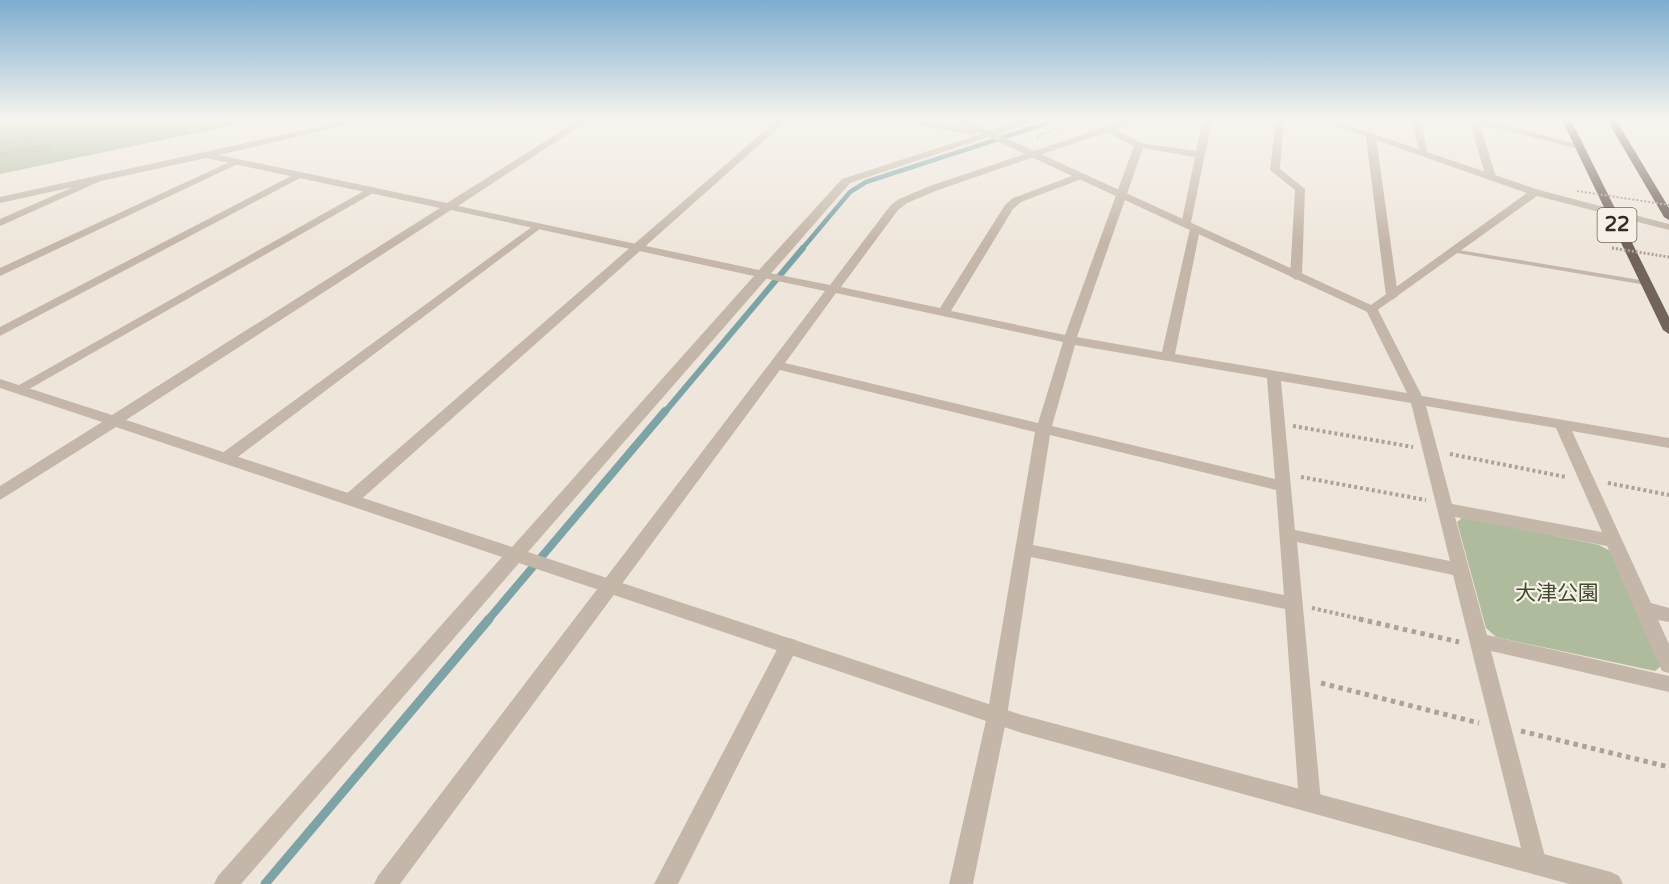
<svg xmlns="http://www.w3.org/2000/svg" width="1669" height="884" viewBox="0 0 1669 884" font-family="'Varela Round','Noto Sans JP',sans-serif">
	<style>
		.green { fill: #afbb9d }
		.lines { fill: none; stroke-linecap: round; stroke-linejoin: round }
		.stream-far3 { stroke: #7ea3a7; stroke-width: 4.5 }
		.stream-far2 { stroke: #7ea3a7; stroke-width: 6 }
		.stream-far1 { stroke: #7ea3a7; stroke-width: 8 }
		.stream { stroke: #7ea3a7; stroke-width: 9 }
		.path-far2 { stroke: #b0a193; stroke-width: 2; stroke-dasharray: 2 2; stroke-linecap: butt }
		.path-far1 { stroke: #b0a193; stroke-width: 4; stroke-dasharray: 3 3; stroke-linecap: butt }
		.path { stroke: #b0a193; stroke-width: 5; stroke-dasharray: 4.5 4.5; stroke-linecap: butt }
		.service { fill: #c4b7a9; fill-rule: evenodd }
		.minor { fill: #c4b7a9; fill-rule: evenodd }
		.tertiary { fill: #c4b7a9; fill-rule: evenodd }
		.primary { fill: #72645b; fill-rule: evenodd }
		.path-bridge-far1 { stroke: #b0a193; stroke-width: 2; stroke-dasharray: 2 2; stroke-linecap: butt }
		.path-bridge { stroke: #b0a193; stroke-width: 3; stroke-dasharray: 2 2; stroke-linecap: butt }
		.labels { text-anchor: middle; dominant-baseline: central; stroke-width: 4.5; stroke-linejoin: round; paint-order: stroke }
		.shield { fill: #f6f0e7; stroke: #6d6761; stroke-width: 1.5 }
		.shield-label { font-size: 20px; font-weight: bold; fill: #322c28 }
		.park-label { font-size: 21px; fill: #404d2f; stroke: #f6f0e7 }
	</style>
	<rect width="100%" height="100%" fill="#eee6db"/>
	<!-- green -->
	<path class="green" d="M0,120h257l-257,54z
		M1463,517l136,28 13,7 49,114 -6,5 -159,-34 -10,-9 -29,-106z"/>
	<g class="lines">
		<!-- stream-far3 -->
		<path class="stream-far3" d="M802,249l48,-57 16,-10 191,-62"/>
		<!-- stream-far2 -->
		<path class="stream-far2" d="M664,413l139,-165"/>
		<!-- stream-far1 -->
		<path class="stream-far1" d="M488,620l177,-209"/>
		<!-- stream -->
		<path class="stream" d="M265,884l224,-265"/>
		<!-- path-far2 -->
		<path class="path-far2" d="M131,120h26
			M174,120h25
			M45,122l1,4 -16,3 -1,-4z
			M30,129l2,19
			M0,134l30,-5
			M1038,139l-2,-3 46,-16
			M0,144l119,-24
			M49,144l1,5 -18,3v-4z
			M0,154l32,-6"/>
		<!-- path-far1 -->
		<path class="path-far1" d="M1293,426l120,21
			M1450,454l116,23
			M1301,477l125,23
			M1608,483l61,12
			M1312,608l53,12"/>
		<!-- path -->
		<path class="path" d="M1359,619l100,23
			M1321,683l158,40
			M1521,731l148,36"/>
		<!-- service -->
		<path class="service" d="M1453,249l193,32 4,2 -4,2 -195,-33v-2z"/>
		<!-- minor -->
		<path class="minor" d="M777,120h10l-431,384h-12l-2,-4 2,-4z
			M1125,120h13l-23,9 26,14 55,8 7,-31h9l-22,107 -9,-2 14,-68 -52,-9 -66,189 85,15 28,-123 5,-3 5,3 -25,125 232,39 -41,-83 6,-4 6,4 44,86 247,42v10l-97,-17 79,172 18,5v14l-11,-2 11,24v29l-7,-2 -3,-6 -52,-119 -152,-29 32,118 182,41v16l-178,-41 56,213 -3,8 -8,3 -8,-3 -3,-8 -72,-289 -156,-33 24,260 -3,7 -8,3 -8,-3 -3,-7 -14,-193 -254,-52 -24,159 -34,168h-24l38,-168 48,-284 -255,-62 -380,514h-26l4,-8 447,-585 -66,-14v-6l71,14 60,-79 9,-7 31,-13zM1107,132l27,14 -69,189 -114,-24 62,-102 8,-7 63,-24v-4l-4,-1 -67,25 -8,7 -65,103 -99,-21 57,-77 9,-7 31,-13zM836,293l227,49 -25,81 -253,-60zM1075,345l192,33 8,101 -223,-53zM1281,381l130,22 39,158 -155,-31zM1426,406l130,22 46,104 -150,-28zM1050,435l226,55 8,105 -251,-50z
			M1276,120h8l-4,49 25,20 -3,87 -6,4 -6,-4 5,-86 -25,-20z
			M1412,120h9l7,37 -8,-2z
			M1469,120h16l99,26 -5,3 -99,-25 16,53 -5,3 -5,-3z
			M1371,134l5,3 22,159 -6,4 -6,-4 -20,-159z
			M234,160l8,2 -242,114v-8z
			M297,173l9,2 -306,161v-9z
			M96,177l9,2 -105,47v-7z
			M371,187l4,1v4l-351,200 -5,1 -7,-4z
			M537,223l5,3 -1,2 -310,234h-10l-3,-4 3,-4z
			M789,638l7,2 2,6 -120,238h-24l128,-244z"/>
		<!-- tertiary -->
		<path class="tertiary" d="M350,120h17l-148,35 228,48 132,-83h10l-131,86 301,64 83,-91 139,-45 -5,-2 -4,3 -78,-15h22l54,9 -16,-9h12l23,11 34,-11h14l-40,14 374,171 156,-112 -208,-73h13l207,70 130,34v6l-132,-34 -165,118 -384,-177 -138,46 -322,369 494,163 589,157 8,4 4,8h-54l-547,-151 -503,-170 -278,321h-27l4,-8 284,-319 -386,-130 -116,73v-14l102,-64 -102,-34v-9l112,36 328,-207 -234,-50 -206,45v-6zM451,210l303,66 -242,271 -386,-127z"/>
		<!-- primary -->
		<path class="primary" d="M1562,120h9l98,197v17l-6,-4z
			M1607,120h9l53,88v12l-5,-3z"/>
		<!-- path-bridge-far1 -->
		<path class="path-bridge-far1" d="M1577,191l92,14
			M1612,248l8,1"/>
		<!-- path-bridge -->
		<path class="path-bridge" d="M1612,248l57,9"/>
	</g>
	<!-- sky -->
	<linearGradient id="sky" x2="0" y2="1"><stop stop-color="#7dadce"/><stop offset="0.49" stop-color="#f7f4ef"/><stop offset="1" stop-color="#f7f4ef" stop-opacity="0"/></linearGradient>
	<rect width="1669" height="244" fill="url(#sky)"/>
	<g class="labels">
		<!-- shield labels -->
		<rect class="shield" x="1597.5" y="208" width="39" height="34" rx="4.5"/>
		<g class="shield-label">
			<text x="1617" y="225">22</text>
		</g>
		<!-- park labels -->
		<g class="park-label">
			<text x="1557" y="593">大津公園</text>
		</g>
	</g>
</svg>
